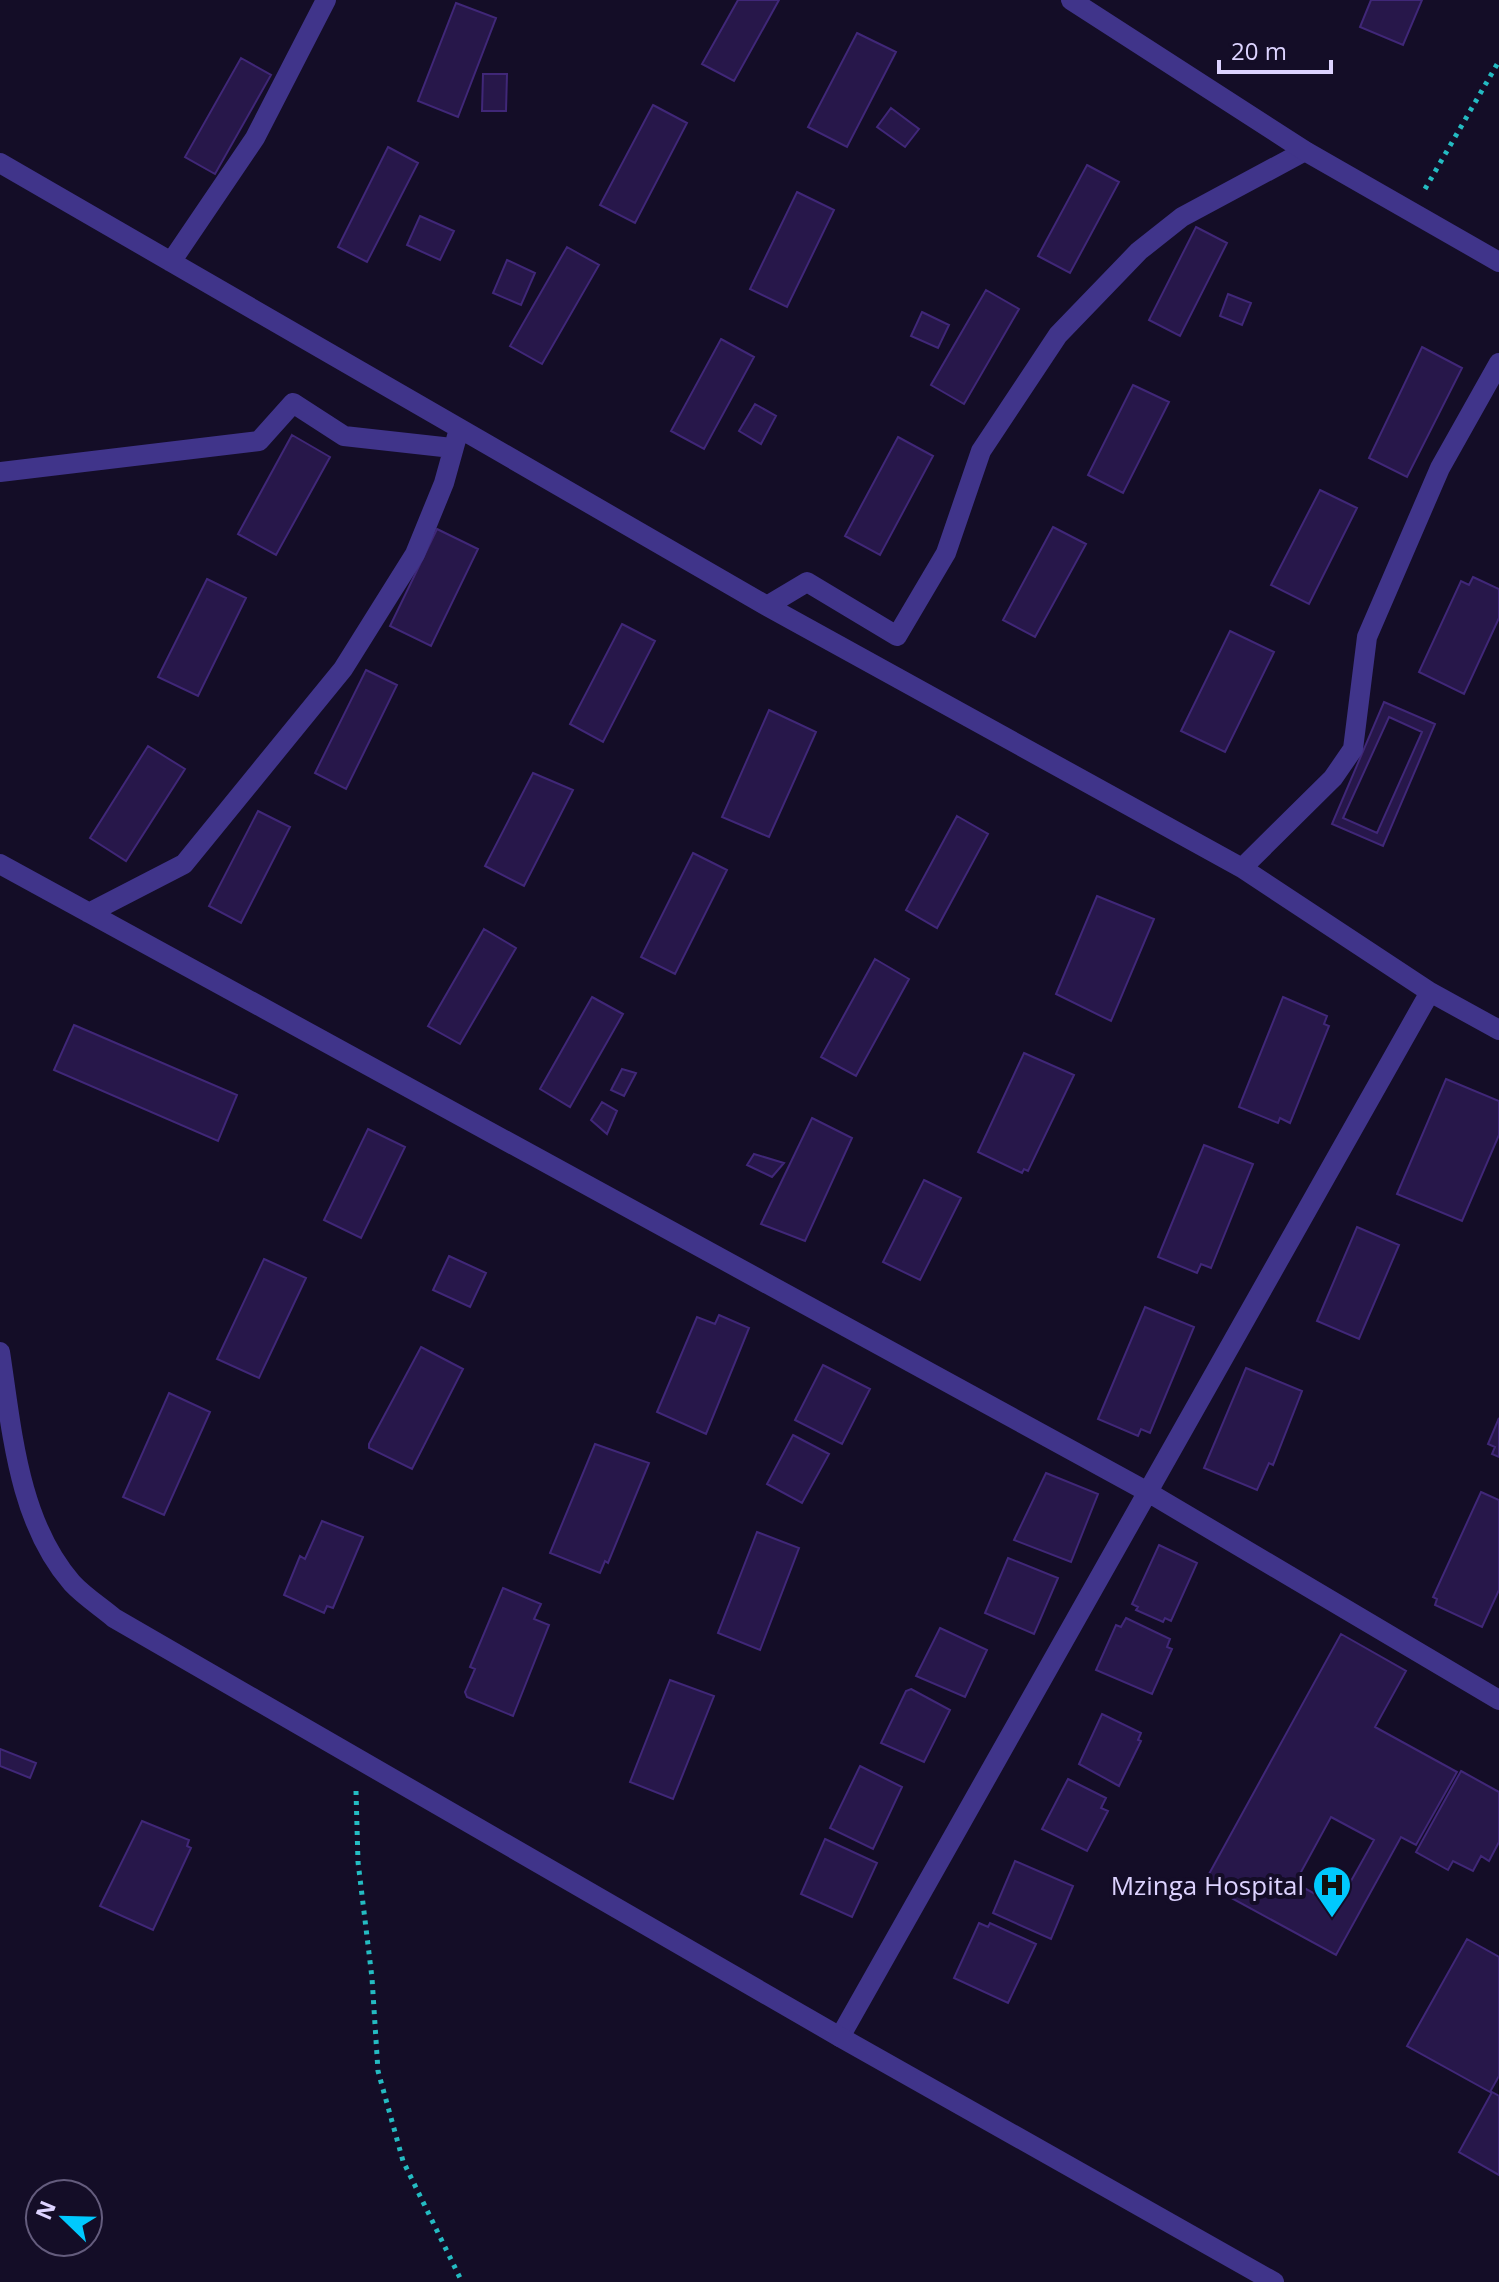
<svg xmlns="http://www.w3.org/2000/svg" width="1499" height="2282" viewBox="0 0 1499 2282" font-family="'Open Sans',sans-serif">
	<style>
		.building { fill: #27174a; stroke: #402778; stroke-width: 2; fill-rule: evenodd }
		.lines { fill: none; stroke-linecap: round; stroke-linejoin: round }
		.path { stroke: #24bbc2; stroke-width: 5; stroke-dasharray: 4 6; stroke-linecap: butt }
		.lane { stroke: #40348a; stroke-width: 20 }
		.street { stroke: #40348a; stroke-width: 20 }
		.labels { text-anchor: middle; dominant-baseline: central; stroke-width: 8; stroke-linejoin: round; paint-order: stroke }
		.poi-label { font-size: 26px; fill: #ddd3ff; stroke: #140d27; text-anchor: end }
	</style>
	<rect width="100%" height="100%" fill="#140d27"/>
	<!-- building -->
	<path class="building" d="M738,0h41l-45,81 -32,-17z
		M1371,0h51l-19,45 -43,-18z
		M456,3l40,15 -38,99 -40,-16z
		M857,33l39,19 -49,95 -39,-20z
		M241,58l30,17 -56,99 -30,-17z
		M483,74h24l-1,37h-24z
		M653,105l34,18 -52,100 -35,-18z
		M891,108l28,21 -14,18 -28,-20z
		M388,147l30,16 -51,99 -29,-15z
		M1087,165l32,17 -49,91 -32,-17z
		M797,192l37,18 -47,97 -37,-18z
		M420,216l34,15 -14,29 -33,-15z
		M1196,227l31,16 -47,93 -31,-16z
		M567,247l32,18 -57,99 -32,-18z
		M507,260l28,13 -14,32 -28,-12z
		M986,290l33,19 -55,95 -33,-19z
		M1228,294l23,9 -9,22 -22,-9z
		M922,312l27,13 -11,23 -27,-12z
		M721,339l33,18 -50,92 -33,-18z
		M1422,347l40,21 -55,109 -38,-19z
		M1133,385l36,17 -46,91 -35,-18z
		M755,404l21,12 -15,28 -22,-13z
		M292,435l38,22 -54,98 -38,-21z
		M898,437l35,19 -53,99 -35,-19z
		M1320,490l37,18 -48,96 -38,-19z
		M1053,527l33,17 -51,93 -32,-17z
		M437,529l41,20 -47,97 -41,-20z
		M1473,577l26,12v29l-35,76 -45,-22 42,-91 8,4z
		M207,579l39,19 -48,98 -40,-19z
		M622,624l33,17 -52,101 -33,-18z
		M1230,631l44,21 -49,100 -44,-21z
		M366,670l31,15 -51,104 -31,-16z
		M1384,702l51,22 -52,122 -51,-22zM1389,717l33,15 -45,101 -34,-15z
		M769,710l47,22 -47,105 -47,-20z
		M148,746l37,23 -59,92 -36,-23z
		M533,773l40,17 -49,96 -39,-20z
		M258,811l32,16 -49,96 -32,-17z
		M957,816l31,18 -51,94 -31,-18z
		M693,853l34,17 -52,104 -34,-17z
		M1097,896l57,23 -43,102 -55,-27z
		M484,929l32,19 -56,96 -32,-18z
		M875,959l34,20 -53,97 -35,-19z
		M592,997l31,17 -53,93 -30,-18z
		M1283,997l44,19 -3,8 5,2 -39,97 -10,-5 -2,5 -39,-16z
		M74,1025l163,70 -19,46 -164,-71z
		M1024,1053l50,22 -46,96 -4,-2 -2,4 -44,-21z
		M622,1069l14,4 -12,23 -13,-6z
		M1446,1079l53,22v34l-37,86 -65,-27z
		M602,1102l15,9 -10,23 -16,-14z
		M812,1118l40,20 -47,103 -44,-17z
		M368,1129l37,18 -44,91 -37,-18z
		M1204,1145l49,19 -42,104 -10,-4 -4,9 -39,-16z
		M754,1154l30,9 -12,14 -25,-12z
		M924,1180l37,18 -41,82 -37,-18z
		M1357,1227l42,18 -40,94 -42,-18z
		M449,1256l37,17 -16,34 -37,-17z
		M264,1259l42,19 -47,100 -42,-19z
		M1145,1307l49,20 -44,106 -9,-4 -3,7 -40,-17z
		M719,1315l30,13 -43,106 -49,-22 40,-95 18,7z
		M421,1347l42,22 -51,100 -43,-21v-4z
		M823,1365l47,24 -28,55 -47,-24z
		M1246,1368l56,23 -29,74 -4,-2 -12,27 -53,-22z
		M169,1393l41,19 -46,103 -41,-18z
		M1499,1418v39l-7,-3 3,-7 -7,-3z
		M793,1435l36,19 -27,49 -35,-19z
		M595,1444l54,19 -41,100 -3,-2 -5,12 -50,-20z
		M1046,1473l52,21 -27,68 -57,-22z
		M1481,1492l18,8v90l-17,37 -47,-22 2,-6 -4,-2z
		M322,1521l41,16 -30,71 -6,-2 -3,7 -40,-18 16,-39 5,3z
		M757,1532l42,16 -39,102 -42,-17z
		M1159,1545l38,18 -26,58 -6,-3 -2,4 -27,-12 2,-3 -6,-3z
		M1008,1558l50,20 -24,56 -49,-21z
		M503,1588l38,16 -7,15 15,6 -36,91 -46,-19 -2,-5 10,-23 -5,-2z
		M1126,1618l44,21 -3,8 5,2 -20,45 -56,-24 20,-45 5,2z
		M940,1628l47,22 -22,47 -49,-21z
		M1341,1634l65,37 -31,56 82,45 -41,73 -15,-8 -65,118 -132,-72zM1331,1817l43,23 -37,66 -42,-23z
		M670,1680l44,16 -41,103 -43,-17z
		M911,1689l39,21 -26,52 -43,-19 25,-52z
		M1102,1714l39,19 -3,7 3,1 -22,45 -40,-22z
		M0,1749l36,14 -6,15 -30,-12z
		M860,1766l42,21 -29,62 -43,-21z
		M1461,1771l38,21v50l-10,19 -8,-5 -8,15 -20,-10 -5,9 -32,-18z
		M1068,1779l38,19 -5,10 7,3 -21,40 -45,-22z
		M142,1821l47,19 -2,6 4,2 -38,82 -53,-24z
		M825,1839l52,24 -25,54 -51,-23z
		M1015,1861l58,25 -22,53 -58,-26z
		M979,1923l9,4 2,-4 46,21 -28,59 -54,-25z
		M1467,1939l32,18v119l-9,16 -83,-46z
		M1492,2092l7,4v79l-40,-23z"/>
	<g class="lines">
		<!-- path -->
		<path class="path" d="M1425,189l74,-128
			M356,1791l2,71 14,116 6,93 25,90 59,121"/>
		<!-- lane -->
		<path class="lane" d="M0,163l767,443 475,262 188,124 69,38
			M171,262l84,-124 71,-138
			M0,472l259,-31 34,-38 51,33 108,12
			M767,606l40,-24 90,54 49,-83 35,-102 77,-116 81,-84 43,-34 123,-66
			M0,864l1146,627 353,209
			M1242,868l91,-90 20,-29 14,-112 73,-169 59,-105
			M89,913l95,-49 159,-195 72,-115 29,-71 15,-54
			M840,2037l590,-1045"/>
		<!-- street -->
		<path class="street" d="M1071,0l234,151 194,111
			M0,1352c12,78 18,169 72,231 12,13 29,24 42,35l726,419 434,245"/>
	</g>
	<!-- icons -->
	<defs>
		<g id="hospital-pin" transform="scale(2)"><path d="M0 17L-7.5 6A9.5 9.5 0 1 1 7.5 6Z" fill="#00c9fe" stroke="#140d27"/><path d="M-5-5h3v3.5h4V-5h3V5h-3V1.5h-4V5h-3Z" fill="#111"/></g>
	</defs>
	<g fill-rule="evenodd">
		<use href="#hospital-pin" x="1332" y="1885"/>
	</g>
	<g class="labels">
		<!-- poi labels -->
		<g class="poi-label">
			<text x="1304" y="1885">Mzinga Hospital</text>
		</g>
	</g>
	<!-- north arrow -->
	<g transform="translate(64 2218) rotate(293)"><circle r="38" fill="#140d27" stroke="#645c7d" stroke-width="2"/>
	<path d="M0-6L14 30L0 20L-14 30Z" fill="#00c9fe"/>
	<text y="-12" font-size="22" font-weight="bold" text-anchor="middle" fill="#ddd3ff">N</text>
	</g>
	<!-- scale -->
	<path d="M1219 60v12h112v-12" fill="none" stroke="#ddd3ff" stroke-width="4"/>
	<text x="1231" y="60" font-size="24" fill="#ddd3ff" stroke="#140d27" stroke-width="6" paint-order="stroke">20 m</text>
</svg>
